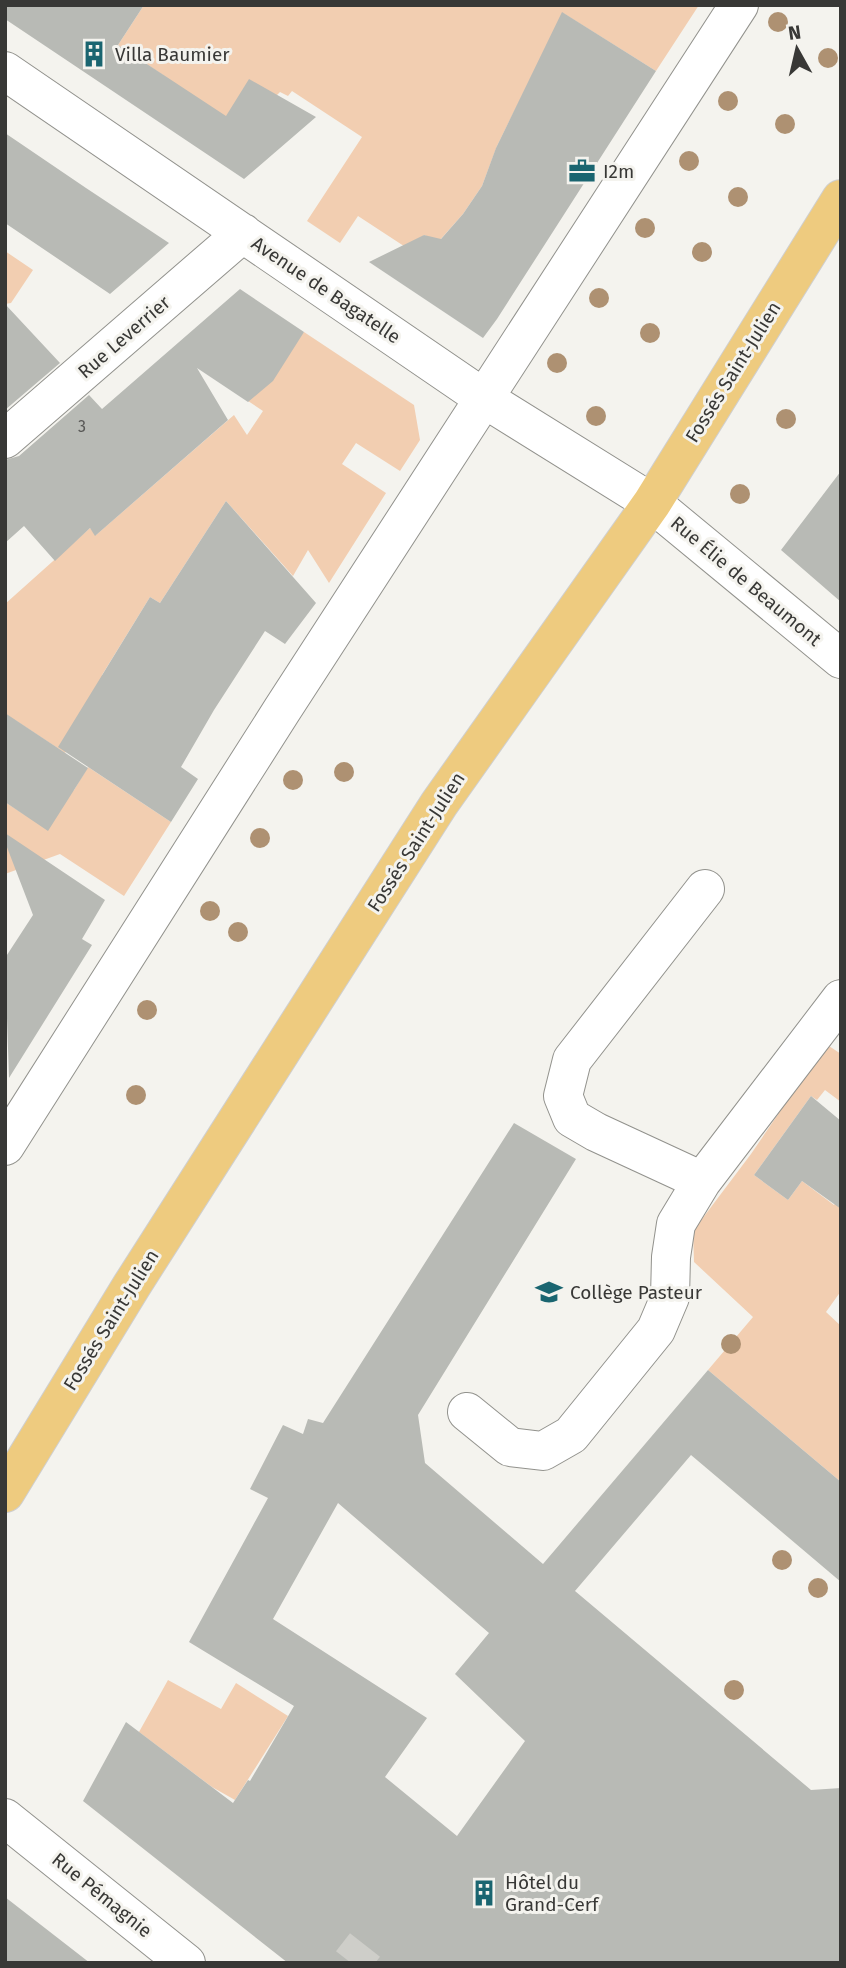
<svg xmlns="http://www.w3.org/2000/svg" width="846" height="1968" viewBox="0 0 846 1968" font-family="'Fira Sans',sans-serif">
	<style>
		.green { fill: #f2ceb1 }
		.building { fill: #b8bab5; fill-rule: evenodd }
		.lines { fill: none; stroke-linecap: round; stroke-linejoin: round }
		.minor-tunnel { stroke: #cecec9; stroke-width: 38; stroke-dasharray: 38 19; stroke-linecap: butt }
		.minor-casing { stroke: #92928d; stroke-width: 40 }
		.major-casing { stroke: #cfcfcf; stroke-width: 40 }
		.minor { stroke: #fff; stroke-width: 38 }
		.major { stroke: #eecb7f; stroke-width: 38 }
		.tree { fill: #ae9172 }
		.labels { text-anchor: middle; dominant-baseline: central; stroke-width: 6; stroke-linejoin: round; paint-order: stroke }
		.number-label { font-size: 16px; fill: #585856 }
		.poi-label { font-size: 19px; fill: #383836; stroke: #f4f3ee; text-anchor: start }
		.street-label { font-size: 19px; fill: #383836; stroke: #f4f3ee }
	</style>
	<rect width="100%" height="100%" fill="#f4f3ee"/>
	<!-- green -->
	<path class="green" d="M144,5h555l-43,66 -93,-58 -66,133 -15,40 -19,28 -24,27 -15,-6 -9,7 -2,10 -55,-36 -18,27 -33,-22 55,-84 -70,-46 -4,5 -8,-4 -9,9 -49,22 -81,-14 22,-34 -45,-30z
		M5,251l28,19 -22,33 -6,1z
		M304,332l110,73 6,35 -20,31 -44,-28 -14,21 44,29 -57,90 -21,-33 -15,26 -67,-75 -66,102 -10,-6 -48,78 8,5 -45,73 -50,-33 -10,14v-130l85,-76 6,7 138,-120 13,20 16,-24 -18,-12z
		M88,767l83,55 -47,74 -64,-42 -55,20v-72l20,13 49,-25z
		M826,1044l15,10v48l-16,-12 -8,10 -6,-4 -57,79 34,25 14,-19 32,24 7,-9v95l-15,21 15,14v156l-133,-112 45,-53 -59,-55 -1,-31 58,-77z
		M168,1680l53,29 15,-26 52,33 -53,84 -23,-13 -73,-55z"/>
	<!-- building -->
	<path class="building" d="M5,5h139l-26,40 108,71 23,-37 67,38 -72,62 -239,-160z
		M562,12l94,59 -159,248 -14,19 -114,-76 55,-27 17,4 22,-25 19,-28 14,-38z
		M5,133l81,55 83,55 -59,51 -105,-71z
		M240,289l64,43 -31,49 -25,21 -51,-34 31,52 -133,116 -5,-8 -35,33 -31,-35 -19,17v-83l14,-4 70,-61 13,14z
		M5,304l55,59 -55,47z
		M841,471v131l-60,-52z
		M226,501l90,102 -31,41 -20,-13 -51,79 -33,57 17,12 -27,43 -113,-75 92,-150 10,6z
		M5,713l83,55 -40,63 -43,-29z
		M5,833l100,67 -23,39 10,6 -83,133 -4,-120 28,-43 -28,-73z
		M811,1096l30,25v88l-39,-28 -14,19 -34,-25z
		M514,1123l62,36 -158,256 7,48 118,101 165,-194 133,112v100l-150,-127 -116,136 236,199 30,-2v175h-553l-205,-162 43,-79 107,81 15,-23 2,1 44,-75 -105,-64 79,-144 -18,-9 33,-64 20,9 5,-15 15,4zM338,1503l151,130 -34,41 70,67 -68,95 -72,-59 42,-59 -154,-99z
		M5,1897l85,66h-85z"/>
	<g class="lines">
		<!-- minor-tunnel -->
		<path class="minor-tunnel" d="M351,1963l14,-18"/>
		<!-- minor casing -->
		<g class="minor-casing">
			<path id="minor" d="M5,71l480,328 167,104 189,156
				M5,439l238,-206
				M5,1146l277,-436 457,-705
				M702,1181l-106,-49 -24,-14 -9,-22 9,-36 133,-171
				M467,1412l43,35 33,4 28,-16 85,-105 14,-33 1,-40 5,-33 26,-43 139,-182
				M5,1818l181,145"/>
		</g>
		<!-- major casing -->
		<g class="major-casing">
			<path id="major" d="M5,1493l127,-208 307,-481 213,-301 189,-304"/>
		</g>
		<!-- minor -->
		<use href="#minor" class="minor"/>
		<!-- major -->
		<use href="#major" class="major"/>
	</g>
	<!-- trees -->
	<g class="tree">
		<circle cx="778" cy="22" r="10"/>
		<circle cx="828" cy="58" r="10"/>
		<circle cx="728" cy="101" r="10"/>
		<circle cx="785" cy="124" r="10"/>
		<circle cx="689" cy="161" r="10"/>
		<circle cx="738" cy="197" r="10"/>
		<circle cx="645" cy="228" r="10"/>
		<circle cx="702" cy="252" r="10"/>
		<circle cx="599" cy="298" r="10"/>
		<circle cx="650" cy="333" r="10"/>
		<circle cx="557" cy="363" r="10"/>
		<circle cx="596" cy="416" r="10"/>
		<circle cx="786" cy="419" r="10"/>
		<circle cx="740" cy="494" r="10"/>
		<circle cx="344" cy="772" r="10"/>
		<circle cx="293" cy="780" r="10"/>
		<circle cx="260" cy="838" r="10"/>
		<circle cx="210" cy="911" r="10"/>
		<circle cx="238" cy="932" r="10"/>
		<circle cx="147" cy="1010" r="10"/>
		<circle cx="136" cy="1095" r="10"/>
		<circle cx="731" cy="1344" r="10"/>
		<circle cx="782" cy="1560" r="10"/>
		<circle cx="818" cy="1588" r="10"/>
		<circle cx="734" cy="1690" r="10"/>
	</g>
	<!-- icons -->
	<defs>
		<g id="building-bare" transform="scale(2.1)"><path d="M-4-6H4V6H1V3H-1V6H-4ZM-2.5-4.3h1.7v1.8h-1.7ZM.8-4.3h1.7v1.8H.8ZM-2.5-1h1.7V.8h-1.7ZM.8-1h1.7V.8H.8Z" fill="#1a6570" stroke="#f4f3ee" stroke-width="2.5" paint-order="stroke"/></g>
		<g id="office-bare" transform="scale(2.1)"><path d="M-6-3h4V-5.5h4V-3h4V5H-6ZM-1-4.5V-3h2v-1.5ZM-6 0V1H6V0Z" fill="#1a6570" stroke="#f4f3ee" stroke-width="2.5" paint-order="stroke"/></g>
		<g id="school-bare" transform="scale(2.1)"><path d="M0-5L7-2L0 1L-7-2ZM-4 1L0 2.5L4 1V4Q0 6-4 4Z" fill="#1a6570" stroke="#f4f3ee" stroke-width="2.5" paint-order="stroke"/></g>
	</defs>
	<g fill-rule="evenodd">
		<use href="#building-bare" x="94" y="54"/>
		<use href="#office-bare" x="582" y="171"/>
		<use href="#school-bare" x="549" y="1292"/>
		<use href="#building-bare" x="484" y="1893"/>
	</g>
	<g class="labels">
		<!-- number labels -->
		<g class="number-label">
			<text x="82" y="426">3</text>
		</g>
		<!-- poi labels -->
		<g class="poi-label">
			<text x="115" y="54">Villa Baumier</text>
			<text x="603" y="171">I2m</text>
			<text x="570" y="1292">Collège Pasteur</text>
			<text x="505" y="1882">Hôtel du<tspan x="505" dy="22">Grand-Cerf</tspan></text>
		</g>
		<!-- street labels -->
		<g class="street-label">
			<text transform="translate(326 290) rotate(34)">Avenue de Bagatelle</text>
			<text transform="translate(124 337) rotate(-41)">Rue Leverrier</text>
			<text transform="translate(733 372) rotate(-58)">Fossés Saint-Julien</text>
			<text transform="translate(746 581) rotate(40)">Rue Élie de Beaumont</text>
			<text transform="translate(416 842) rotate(-57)">Fossés Saint-Julien</text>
			<text transform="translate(111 1320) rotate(-58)">Fossés Saint-Julien</text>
			<text transform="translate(102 1895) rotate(39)">Rue Pémagnie</text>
		</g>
	</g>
	<!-- border -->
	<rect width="846" height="1968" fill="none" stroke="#383836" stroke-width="14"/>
	<!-- north arrow -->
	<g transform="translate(797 49) rotate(352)" stroke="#f4f3ee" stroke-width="5" paint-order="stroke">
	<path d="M0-5L12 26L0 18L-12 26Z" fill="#383836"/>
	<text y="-10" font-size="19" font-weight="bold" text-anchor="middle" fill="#383836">N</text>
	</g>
</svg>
